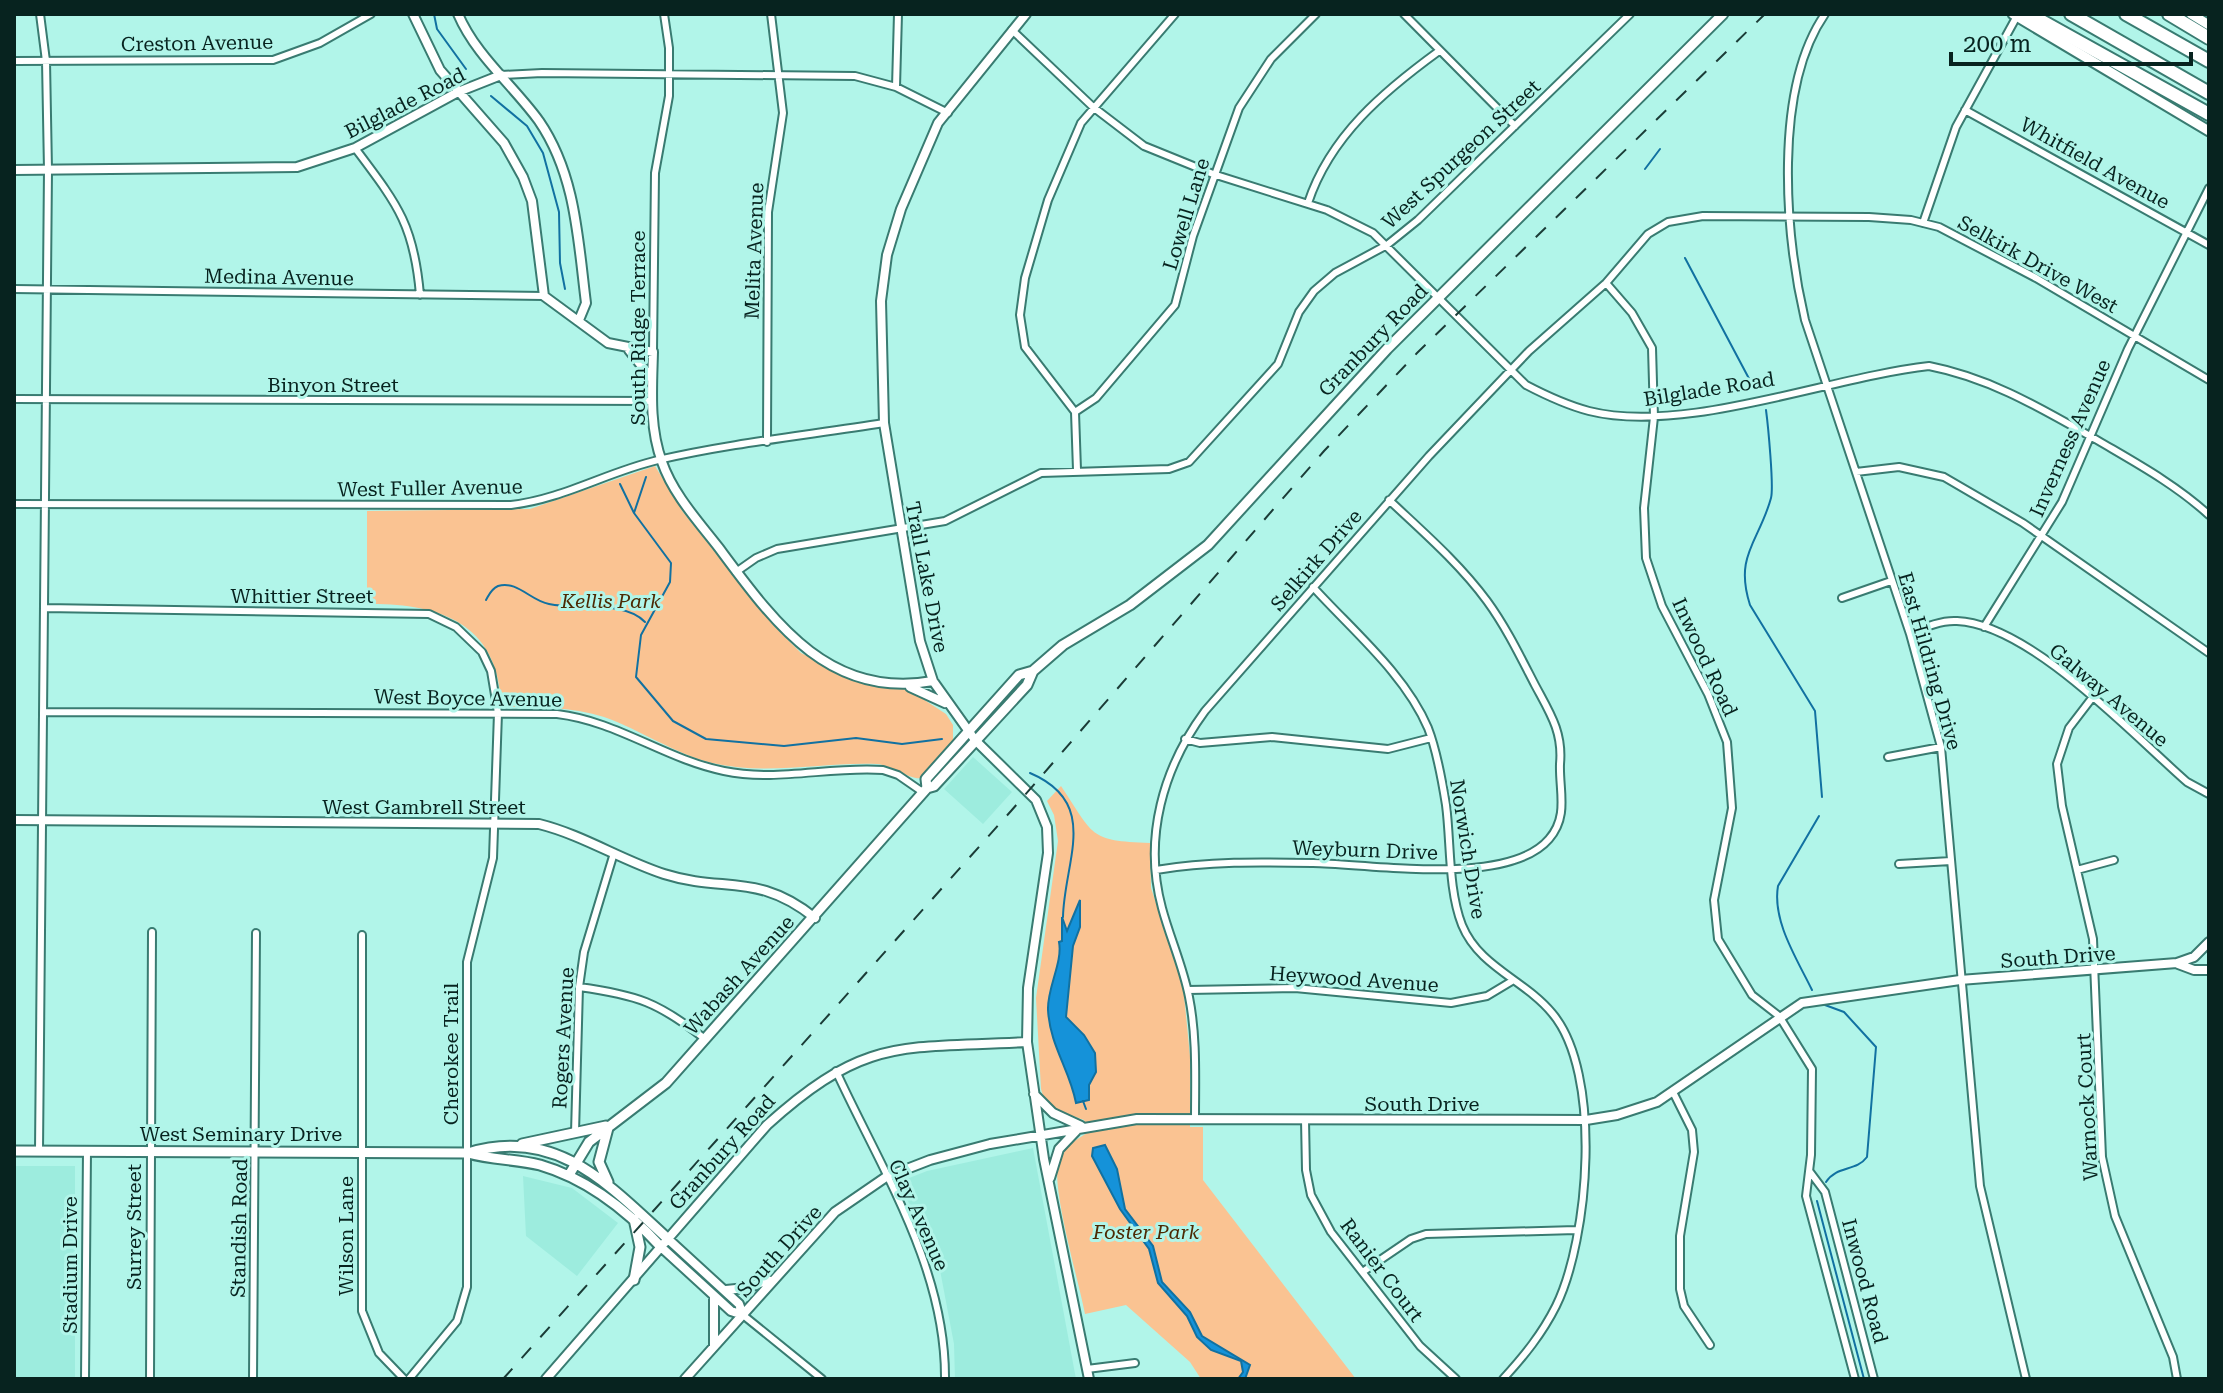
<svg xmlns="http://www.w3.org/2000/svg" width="2223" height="1393" viewBox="0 0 2223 1393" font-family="'Roboto Serif',serif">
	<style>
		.built { fill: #9decde }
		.green { fill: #fac392 }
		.water { fill: #1592d9; stroke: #1171a1; stroke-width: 2 }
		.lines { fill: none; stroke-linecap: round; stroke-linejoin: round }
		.stream { stroke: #1171a1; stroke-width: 2 }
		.minor-casing { stroke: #397b71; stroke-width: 10 }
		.tertiary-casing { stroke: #397b71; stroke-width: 12 }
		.secondary-casing { stroke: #397b71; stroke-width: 13 }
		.motorway-casing { stroke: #397b71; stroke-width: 16 }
		.minor { stroke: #fff; stroke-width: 6 }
		.tertiary { stroke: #fff; stroke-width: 8 }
		.secondary { stroke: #fff; stroke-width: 9 }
		.motorway { stroke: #fff; stroke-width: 12 }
		.rail { stroke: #1b3c37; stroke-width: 2; stroke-dasharray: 14 14; stroke-linecap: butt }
		.labels { text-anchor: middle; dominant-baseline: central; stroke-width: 6; stroke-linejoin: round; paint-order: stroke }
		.street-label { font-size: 20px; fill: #07231f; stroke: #b1f5e9 }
		.park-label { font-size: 20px; font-style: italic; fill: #4c2903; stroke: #b1f5e9 }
	</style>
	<rect width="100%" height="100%" fill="#b1f5e9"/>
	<!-- built -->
	<path class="built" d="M973,757l39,35 -29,32 -39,-35z
		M1033,1148l43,231h-121l-1,-35 -14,-74 -41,-88 28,-11z
		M14,1166h61v213h-61z
		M523,1176l49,12 46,35 -41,53 -51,-40z"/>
	<!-- green -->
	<path class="green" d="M655,466l28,46 91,114 27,27 54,27 54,10 37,24 7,11v17l-30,36c-13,3 -30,-13 -46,-14 -56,-2 -110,12 -165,-1 -39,-10 -71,-33 -108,-46 -32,-10 -65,-10 -98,-10l-5,-5c-4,-81 -65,-99 -134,-98v-93l163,-2z
		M1061,786c33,49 27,55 89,57l1,45 32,97 7,71v71h13v53l153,199h-155l-11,-17 -64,-57 -41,9c-6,-32 -33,-123 -27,-150 4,-16 16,-23 29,-31l-3,-13 -28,-10 -12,-11 -3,-10 -5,-91 22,-157 -4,-26 -7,-14z"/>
	<!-- water -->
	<path class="water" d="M1080,900v27l-7,19 -7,71 18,18 11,18 1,19 -7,13v15l-13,3c-6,-33 -26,-57 -28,-93 -1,-22 15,-48 11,-68l3,-1v-24l5,14z
		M1105,1145l12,24 8,40 28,37 9,36 28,30 12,24 48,29 -5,14h-7l5,-7 -2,-11 -30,-11 -14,-13 -10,-21 -29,-33 -9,-34 -29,-40 -28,-53 1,-8z"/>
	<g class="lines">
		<!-- stream -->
		<path class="stream" d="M434,14l3,15 29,40
			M491,96l36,30 16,27 16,59 1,51 5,26
			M1645,169l15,-20
			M1685,258l69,130
			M1766,410c2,15 8,77 5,88 -12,44 -37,57 -21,107l65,106 7,86
			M620,484l14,29 37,50 -1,19 -29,53 -5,42 37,44 33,18 78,7 72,-8 46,6 40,-5
			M634,513l12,-36
			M486,600c3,-5 5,-11 12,-14 19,-6 33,15 51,18 28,6 76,-4 96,18
			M1030,773c71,30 34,88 33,144
			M1812,990c-15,-31 -40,-69 -34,-104l41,-70
			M1825,1005l19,7 32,35 -9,110c-11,15 -30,8 -41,25
			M1083,1101l3,8
			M1817,1201l47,178"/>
		<!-- minor casing -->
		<g class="minor-casing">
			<path id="minor" d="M1404,14l111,112
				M1825,14c-52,75 -40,220 -20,306l105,314 31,113 39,439 46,193
				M1012,30l81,77 51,39 69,28 114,36 46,23 153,152c21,11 40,20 63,26 95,24 241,-34 340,-45 62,12 113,43 168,74 39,23 78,44 112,75
				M14,61l259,-1 47,-17 51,-29
				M501,75l41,-2 313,3 41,11 52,26
				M896,87l2,-73
				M1965,110l244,135
				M355,148c42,56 59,76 65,147
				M1308,203c22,-67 76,-112 131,-152
				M1923,223l33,-96 61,-111
				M1606,283l26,30 20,35 2,69 -10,91 2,50 16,48 46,88 19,48 5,66 -18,92 4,39 34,56 27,21 33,53 -1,86 -5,41 49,183
				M14,289l530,7
				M653,352l2,-179 14,-77v-48l-5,-34
				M14,399l639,2
				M1075,412l21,-14 79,-93 18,-69 46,-128 32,-49 45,-45
				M767,442l1,-230 15,-99 -12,-99
				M1077,470l-2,-58 -50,-65 -5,-32 5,-37 23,-78 33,-77 94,-109
				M1856,472l43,-5 45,10 79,46 186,130
				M14,504l497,1c52,-6 96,-33 147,-45 74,-17 151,-25 226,-37
				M736,572l20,-14 21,-9 168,-28 96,-48 128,-4 20,-7 89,-98 21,-52 15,-21 21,-18 52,-28 31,-25 212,-206
				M1313,587c39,43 92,87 115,141 9,23 14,52 18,77 5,38 2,84 16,120 17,42 63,55 90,88 51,60 37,226 4,293 -14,28 -32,50 -53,73
				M1842,598l49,-17
				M44,608l385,6 27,13 26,25 9,19 7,42 -5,145 -26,104v325l-10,34 -48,58
				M1984,627l78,-125 66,-153 81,-161
				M1910,634c14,-7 31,-14 47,-13 73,3 176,114 230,161l22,12
				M2092,698l-23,30 -12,36 5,42 31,133 9,218 13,59 58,141 4,22
				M43,712l514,2c60,7 108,45 167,57 53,11 106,-5 159,-1l15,5 26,18
				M1185,739l15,4 72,-6 116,12 43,-11
				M1888,757l53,-10
				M1899,864l52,-3
				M1156,870c52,-9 104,-8 157,-7 58,1 195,24 236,-24 20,-23 10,-48 11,-75 3,-32 -10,-51 -25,-79 -15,-29 -29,-58 -48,-84 -28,-38 -64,-69 -98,-101
				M2077,870l37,-10
				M362,935v376l17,42 25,26
				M579,987c58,8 79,15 126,52
				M1188,990l107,-2 156,15 36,-7 25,-15
				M836,1071c45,98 110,197 109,308
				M1673,1092l19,38 2,22 -14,84v53l4,17 26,39
				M1195,1120c0,-42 2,-83 -6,-123 -6,-31 -19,-59 -27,-89 -19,-70 1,-140 43,-197l224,-255 100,-105 77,-68 42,-49 20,-12 35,-6 166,1 42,3 28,7 97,51 173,102
				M1305,1120l1,50 5,25 20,37 89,114 36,33
				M575,1133l4,-146 5,-35 30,-99
				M39,1151l9,-981 -2,-109 -6,-47
				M1810,1172l15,20 49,187
				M1364,1271l47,-32 15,-5 150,-4
				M743,1315l79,64
				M1087,1369l48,-6
				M85,1379l2,-228
				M150,1379l2,-447
				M253,1379l3,-446"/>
		</g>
		<!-- tertiary casing -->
		<g class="tertiary-casing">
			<path id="tertiary" d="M413,14l27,56 64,73 19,34 9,24 12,95 64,47 45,9c-1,37 -4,75 9,110 11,32 36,59 57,86 55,74 110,152 214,133
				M458,14c18,42 55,71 81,107 37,54 39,119 47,182l-7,17
				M1026,14l-88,109 -37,86 -14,46 -6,46 3,122 36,218 13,40 42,59 61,60 11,27 1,26 -20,135 -1,54 17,117 45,220
				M14,170l283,-3 58,-19 103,-56 43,-17
				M629,350l23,29
				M910,687l35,16
				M14,820l525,4c44,11 82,36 125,50 60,19 94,-2 151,44
				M2178,964l16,6h15
				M1034,1094l19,19 28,13
				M1050,1178l9,-29 19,-20
				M668,1239l71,65 4,11
				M661,1247l70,64 12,4
				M726,1290l20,-2 22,-8
				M714,1346v-49
				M546,1379l221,-254c100,-90 135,-76 260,-83
				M685,1379l150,-167 51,-35 44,-17 60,-16 147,-25 449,1 31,-5 40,-13 145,-99 158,-23 217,-17 17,-6 15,-15"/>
		</g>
		<!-- secondary casing -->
		<g class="secondary-casing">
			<path id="secondary" d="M2013,14l196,117
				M2191,14l18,11
				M927,788l-1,-9 93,-104 14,-4 30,-26 67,-40 78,-60 179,-196 336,-335
				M608,1128l-9,34 9,20
				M522,1144l84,-18
				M14,1151l454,2c24,7 48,6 72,12 48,14 88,46 121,82
				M468,1153c88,-27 140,31 200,86
				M569,1175l20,-33 77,-59 261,-295 7,-2 93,-101 6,-14
				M634,1219l6,28 -6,33"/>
		</g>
		<!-- motorway casing -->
		<g class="motorway-casing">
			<path id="motorway" d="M2029,14l180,100
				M2071,14l138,79
				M2126,14l83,47
				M2169,14l40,24"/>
		</g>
		<!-- minor -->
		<use href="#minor" class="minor"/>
		<!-- tertiary -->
		<use href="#tertiary" class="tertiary"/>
		<!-- secondary -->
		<use href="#secondary" class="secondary"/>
		<!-- motorway -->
		<use href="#motorway" class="motorway"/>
		<!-- rail -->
		<path class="rail" d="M503,1379l508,-568 313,-360 93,-98 348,-339"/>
	</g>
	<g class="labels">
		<!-- street labels -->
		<g class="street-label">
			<text transform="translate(197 43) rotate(-1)">Creston Avenue</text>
			<text transform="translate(405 103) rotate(-27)">Bilglade Road</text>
			<text transform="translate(1461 154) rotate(-43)">West Spurgeon Street</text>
			<text transform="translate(2095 163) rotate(29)">Whitfield Avenue</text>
			<text transform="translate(1186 214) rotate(-73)">Lowell Lane</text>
			<text transform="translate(754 251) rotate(-88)">Melita Avenue</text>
			<text transform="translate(2038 264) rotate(29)">Selkirk Drive West</text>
			<text transform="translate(279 277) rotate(1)">Medina Avenue</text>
			<text transform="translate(638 328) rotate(-90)">South Ridge Terrace</text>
			<text transform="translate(1373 340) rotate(-46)">Granbury Road</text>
			<text x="333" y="385">Binyon Street</text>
			<text transform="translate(1709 389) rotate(-9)">Bilglade Road</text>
			<text transform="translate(2070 438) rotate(-66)">Inverness Avenue</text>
			<text transform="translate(430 488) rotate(-1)">West Fuller Avenue</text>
			<text transform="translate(1316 560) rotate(-49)">Selkirk Drive</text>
			<text transform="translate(927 577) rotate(79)">Trail Lake Drive</text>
			<text x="302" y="596">Whittier Street</text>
			<text transform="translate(1705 657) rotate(65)">Inwood Road</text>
			<text transform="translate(1930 661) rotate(74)">East Hildring Drive</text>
			<text transform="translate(2109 695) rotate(40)">Galway Avenue</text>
			<text transform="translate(468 698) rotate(1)">West Boyce Avenue</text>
			<text x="424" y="807">West Gambrell Street</text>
			<text transform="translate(1468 849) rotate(81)">Norwich Drive</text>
			<text transform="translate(1365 850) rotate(2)">Weyburn Drive</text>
			<text transform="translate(2058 957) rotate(-4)">South Drive</text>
			<text transform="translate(739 975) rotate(-48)">Wabash Avenue</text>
			<text transform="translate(1354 979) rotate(4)">Heywood Avenue</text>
			<text transform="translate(563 1038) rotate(-87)">Rogers Avenue</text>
			<text transform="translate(451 1054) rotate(-90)">Cherokee Trail</text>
			<text x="1422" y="1104">South Drive</text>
			<text transform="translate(2087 1107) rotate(-93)">Warnock Court</text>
			<text x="241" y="1134">West Seminary Drive</text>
			<text transform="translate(722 1152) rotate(-48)">Granbury Road</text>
			<text transform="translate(919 1215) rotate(66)">Clay Avenue</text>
			<text transform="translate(134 1227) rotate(-90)">Surrey Street</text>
			<text transform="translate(239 1228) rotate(-89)">Standish Road</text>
			<text transform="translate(346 1236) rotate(-90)">Wilson Lane</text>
			<text transform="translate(779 1251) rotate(-48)">South Drive</text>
			<text transform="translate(70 1265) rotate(-90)">Stadium Drive</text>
			<text transform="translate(1382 1270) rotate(53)">Ranier Court</text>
			<text transform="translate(1865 1281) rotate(75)">Inwood Road</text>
		</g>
		<!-- park labels -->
		<g class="park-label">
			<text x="611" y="601">Kellis Park</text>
			<text x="1146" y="1232">Foster Park</text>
		</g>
	</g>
	<!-- border -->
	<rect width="2223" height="1393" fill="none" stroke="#07231f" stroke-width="32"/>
	<!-- scale -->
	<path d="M1951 52v12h240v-12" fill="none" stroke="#07231f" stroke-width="4"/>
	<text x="1963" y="52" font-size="24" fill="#07231f" stroke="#b1f5e9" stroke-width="6" paint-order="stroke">200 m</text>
</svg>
